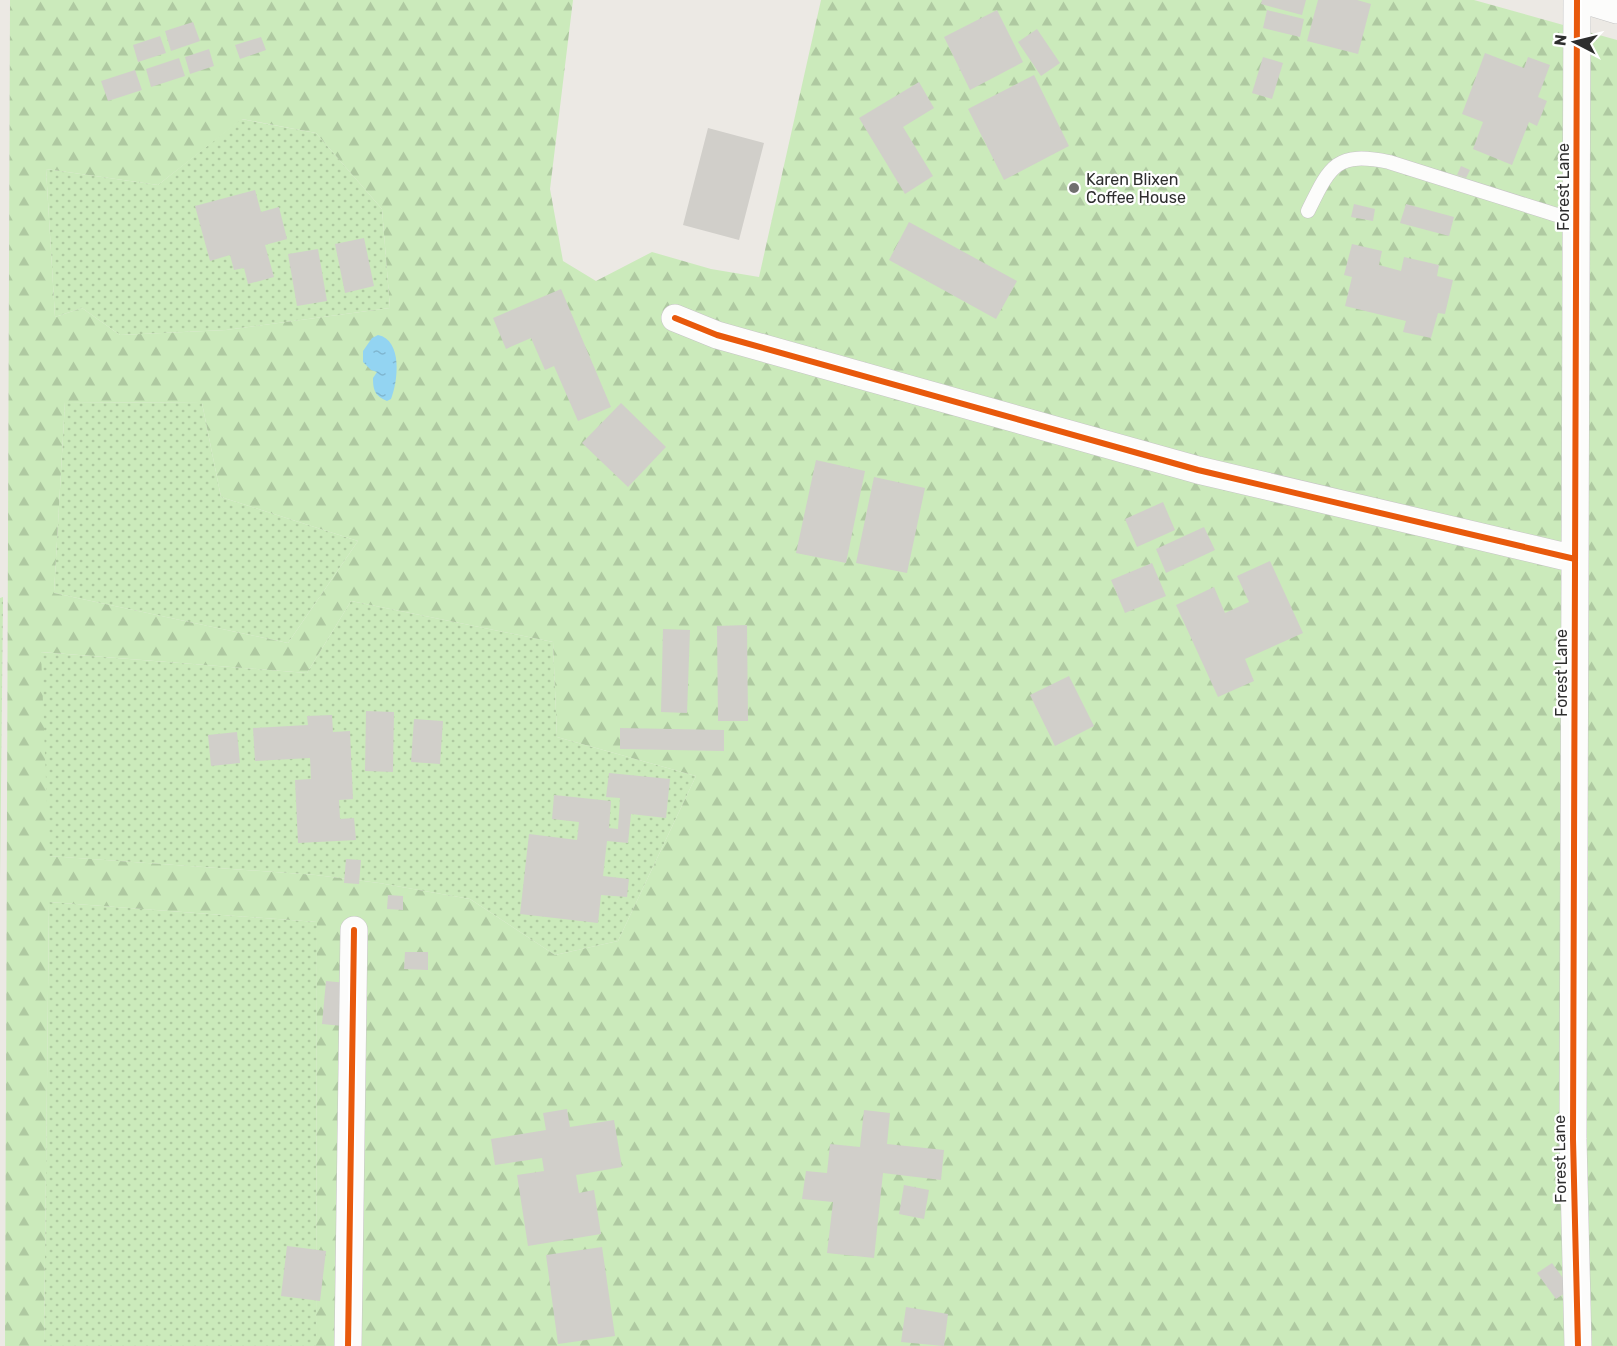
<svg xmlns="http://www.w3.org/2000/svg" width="1617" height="1346" viewBox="0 0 1617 1346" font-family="Rubik,sans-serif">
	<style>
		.grass { fill: url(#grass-dots) }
		.forest { fill: url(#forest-firs); fill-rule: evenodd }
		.water { fill: url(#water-ripples) }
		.building { fill: #d1cfca }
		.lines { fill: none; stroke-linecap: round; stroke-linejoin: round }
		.service-casing { stroke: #c6c5c5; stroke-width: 15 }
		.minor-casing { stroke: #c6c5c5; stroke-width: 28 }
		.service { stroke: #fcfcfb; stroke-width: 14 }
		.minor { stroke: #fcfcfb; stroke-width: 27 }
		.cycleway-casing { stroke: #fff; stroke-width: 10 }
		.cycleway { stroke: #e8590c; stroke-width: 6 }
		.poi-dot { fill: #706f6e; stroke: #fff; stroke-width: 2 }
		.labels { text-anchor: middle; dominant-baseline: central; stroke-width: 4.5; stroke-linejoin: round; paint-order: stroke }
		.poi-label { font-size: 16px; fill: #2e2e2e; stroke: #fff; text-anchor: start }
		.street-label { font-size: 16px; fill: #2e2e2e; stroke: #fff }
	</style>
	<defs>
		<pattern id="grass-dots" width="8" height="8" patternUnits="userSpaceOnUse" patternTransform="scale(1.5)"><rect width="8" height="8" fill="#cbeabb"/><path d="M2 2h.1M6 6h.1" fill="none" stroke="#afc9a1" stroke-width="1.8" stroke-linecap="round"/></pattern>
		<pattern id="forest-firs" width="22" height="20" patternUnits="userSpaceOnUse" patternTransform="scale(1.5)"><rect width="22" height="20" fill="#cbeabb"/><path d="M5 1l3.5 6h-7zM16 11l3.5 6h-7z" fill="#afc9a1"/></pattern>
		<pattern id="water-ripples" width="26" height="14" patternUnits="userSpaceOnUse" patternTransform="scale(1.5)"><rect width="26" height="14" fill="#93d4f2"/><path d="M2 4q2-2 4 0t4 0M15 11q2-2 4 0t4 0" fill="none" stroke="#7fb6d0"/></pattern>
	</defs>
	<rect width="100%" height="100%" fill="#ece9e4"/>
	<!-- grass -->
	<path class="grass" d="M241,119l75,14 66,76 8,99 -164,22 -106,5 -38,-27 -27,9 -9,-148 112,16z
		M65,402l137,1 19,94 137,44 -70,102 -234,-50z
		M3,597l-3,287v-286z
		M351,601l202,41 4,95 139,39 -78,165 -63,14 -85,-56 -91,-16 -63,-8 -268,-19 -8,-204 267,21z
		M49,902l268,20 -1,424h-272z"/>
	<!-- forest -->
	<path class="forest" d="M10,0h563l-23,189 13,72 33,20 56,-29 59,17 48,8 62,-277h653l143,40v1306h-1301l1,-424 -268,-20 -5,444h-39zM242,119l74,14 66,76 8,99 -164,22 -106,5 -38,-27 -27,9 -9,-148 112,16zM65,402l137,1 19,94 137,44 -70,102 -234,-50zM351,601l202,41 4,95 139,39 -78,165 -63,14 -85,-56 -91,-16 -63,-8 -267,-19 -8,-204 266,21z"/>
	<!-- water -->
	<path class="water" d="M378,335c25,5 20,47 13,64l-4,2c-12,-5 -14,-11 -14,-23l4,-6 -6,-2 -8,-8v-11l9,-13z"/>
	<!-- building -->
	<path class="building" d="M1262,0h44l-4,15 -41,-11z
		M1318,0h39l14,4 -13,50 -51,-13z
		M997,10l26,52 -53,28 -26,-53z
		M1267,10l37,9 -4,18 -37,-9z
		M193,22l7,19 -29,10 -6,-20z
		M1037,29l23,34 -19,13 -23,-34z
		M160,36l6,17 -28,9 -5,-17z
		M261,37l5,13 -26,9 -5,-14z
		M209,49l5,17 -24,8 -5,-17z
		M1485,53l39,15 4,-11 22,8 -12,32 9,4 -10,25 -8,-4 -17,43 -39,-16 10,-27 -21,-8z
		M1263,57l20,6 -11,36 -20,-6z
		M179,58l6,18 -34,11 -5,-18z
		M135,70l7,20 -34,11 -7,-20z
		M1034,75l35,71 -65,34 -36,-71z
		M919,82l15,26 -31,19 30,49 -28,18 -46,-76z
		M708,128l56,15 -25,97 -56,-15z
		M1461,166l9,4 -4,8 -9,-3z
		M255,190l6,22 18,-5 8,32 -22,6 9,32 -26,7 -4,-16 -10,2 -4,-15 -20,6 -15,-55z
		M1354,204l21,5 -2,12 -22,-4z
		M1406,204l48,13 -5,19 -49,-13z
		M909,222l108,59 -21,38 -107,-59z
		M364,238l10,48 -29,7 -10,-49z
		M1352,244l30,7 -3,14 22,6 3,-14 35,8 -2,11 16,4 -8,34 -7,-1 -7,25 -28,-6 3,-11 -61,-15 7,-29 -8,-2z
		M318,249l9,52 -30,5 -9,-52z
		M561,289l50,118 -33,14 -24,-55 -9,4 -14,-32 -25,11 -13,-31z
		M621,403l45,44 -38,40 -46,-44z
		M816,460l49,11 -19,92 -50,-10z
		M874,477l51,11 -18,85 -51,-10z
		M1163,502l12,28 -38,17 -12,-28z
		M1204,527l11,23 -49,23 -10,-24z
		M1270,561l33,72 -58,26 9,22 -36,16 -42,-92 38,-18 11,26 24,-11 -12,-26z
		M1152,563l14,33 -41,17 -14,-33z
		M747,625l1,96h-30l-1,-95z
		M663,629l27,1 -3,83 -26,-1z
		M1069,676l25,50 -39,20 -25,-51z
		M366,711l28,1 -1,60 -28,-1z
		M332,715l1,17 17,-1 3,68 -14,1 1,19 14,-1 2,22 -58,3 -3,-63 16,-1 -1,-21 -55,3 -2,-33 55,-3 -1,-9z
		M414,719l29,2 -3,43 -29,-2z
		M620,728l104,2v21l-104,-2z
		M237,732l3,31 -29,3 -3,-31z
		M609,773l61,6 -4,39 -35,-4 -3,29 -21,-2 -4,35 26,3 -2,18 -26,-2 -3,28 -78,-9 9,-80 48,6 2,-18 -27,-3 2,-24 57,6 -2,27 9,1 2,-31 -14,-1z
		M346,859l15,1 -2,24 -15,-1z
		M388,895l15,1v14l-16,-1z
		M405,952h23v18l-24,-1z
		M326,981l21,2 -4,43 -21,-2z
		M567,1109l3,18 44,-7 8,47 -46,8 3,18 15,-3 7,44 -73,12 -11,-71 27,-4 -2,-13 -47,7 -4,-26 55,-9 -3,-17z
		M864,1110l26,3 -3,31 57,6 -3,30 -58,-7 -9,85 -47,-5 6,-51 -31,-3 4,-28 21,2 3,-29 30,3z
		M904,1185l25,5 -5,29 -25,-5z
		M287,1246l39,5 -6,50 -39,-5z
		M602,1247l13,89 -57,8 -12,-89z
		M1552,1263l19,26 -15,10 -19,-26z
		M906,1307l42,7 -4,32 -43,-4z"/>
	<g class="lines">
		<!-- service casing -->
		<g class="service-casing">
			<path id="service" d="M1308,211c22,-45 28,-60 81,-49l187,59"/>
		</g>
		<!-- minor casing -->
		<g class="minor-casing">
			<path id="minor" d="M1577,0l-4,1139 5,207
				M1584,0l33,10
				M675,318l42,17 481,135 377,89
				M348,1346l6,-416"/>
		</g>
		<!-- service -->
		<use href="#service" class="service"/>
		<!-- minor -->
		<use href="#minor" class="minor"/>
		<!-- cycleway casing -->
		<g class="cycleway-casing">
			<path id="cycleway" d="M1577,0l-4,1139 5,207
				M675,318l42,17 481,135 377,89
				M348,1346l6,-416"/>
		</g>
		<!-- cycleway -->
		<use href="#cycleway" class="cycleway"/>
	</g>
	<!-- markers -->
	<circle class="poi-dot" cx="1074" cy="188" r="6"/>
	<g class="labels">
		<!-- poi labels -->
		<g class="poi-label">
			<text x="1086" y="179">Karen Blixen<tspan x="1086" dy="18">Coffee House</tspan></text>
		</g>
		<!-- street labels -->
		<g class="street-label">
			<text transform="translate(1563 187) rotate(-90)">Forest Lane</text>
			<text transform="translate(1561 673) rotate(-90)">Forest Lane</text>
			<text transform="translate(1560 1159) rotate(-91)">Forest Lane</text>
		</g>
	</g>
	<!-- north arrow -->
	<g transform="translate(1575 42) rotate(277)" stroke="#ffffff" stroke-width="4.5" paint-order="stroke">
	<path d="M0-4.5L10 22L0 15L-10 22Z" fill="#2e2e2e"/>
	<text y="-9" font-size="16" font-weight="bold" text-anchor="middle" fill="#2e2e2e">N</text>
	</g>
</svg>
